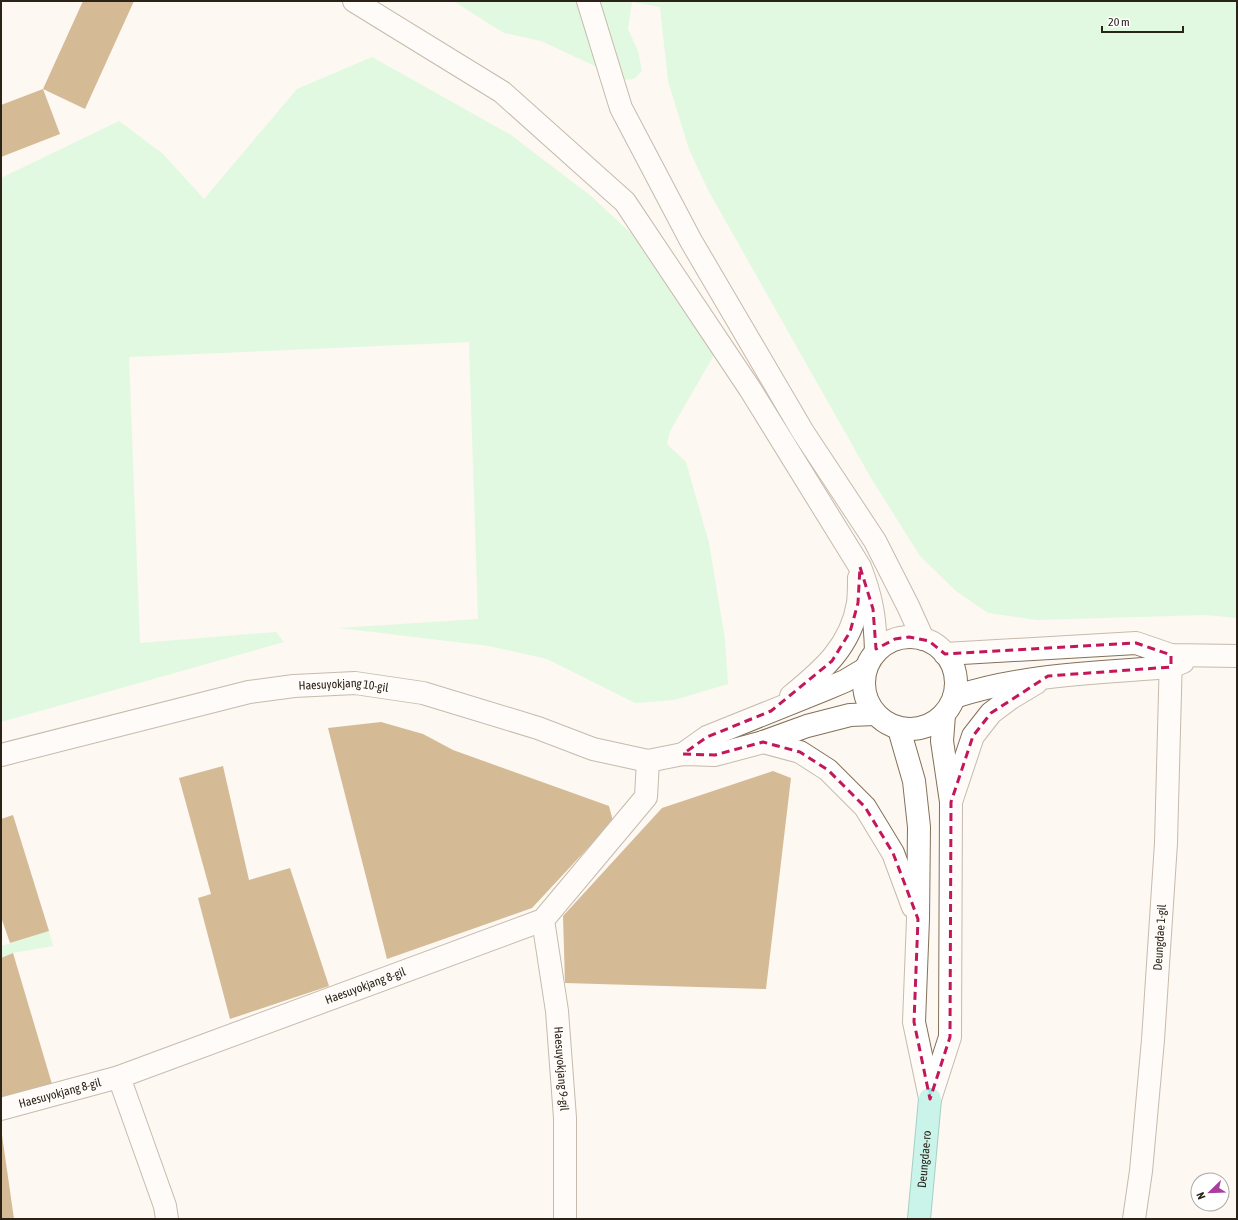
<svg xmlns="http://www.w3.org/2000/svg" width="1238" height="1220" viewBox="0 0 1238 1220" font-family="'Asap Condensed',sans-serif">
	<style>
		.green { fill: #befbca }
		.building { fill: #a47026 }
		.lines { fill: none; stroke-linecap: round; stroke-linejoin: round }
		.minor-casing { stroke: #847058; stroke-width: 24 }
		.major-casing { stroke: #399e8b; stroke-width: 24 }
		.minor { stroke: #fff; stroke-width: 22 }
		.major { stroke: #8deddf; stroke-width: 22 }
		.marked { fill: none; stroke: #c2185b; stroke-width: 3; stroke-dasharray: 8 5; stroke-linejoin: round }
		.labels { text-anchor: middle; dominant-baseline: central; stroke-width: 3; stroke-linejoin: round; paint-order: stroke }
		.street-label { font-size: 12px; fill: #2b2218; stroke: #fff }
	</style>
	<rect width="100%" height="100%" fill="#fdf8f2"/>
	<!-- green -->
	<path class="green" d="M453,1h784v617l-31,-3 -169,5 -49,-7 -32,-22 -36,-35 -49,-78 -163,-288 -19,-41 -21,-68 -8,-74 -28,-5 -4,27 10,22 4,20 -8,8 -22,2 -15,-14 -56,-26 -37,-8z
		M372,57l139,78 80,61 72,67 54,87 -47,81 -3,13 19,18 23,81 16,96 3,45 -54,16 -39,3 -88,-44 -58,-13 -150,-18 139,-9 -9,-277 -340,15 11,286 136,-11 8,10 -283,80v-544l118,-57 44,33 41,45 93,-110z
		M49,931l4,15 -40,7 -12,5v-12z"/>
	<!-- building -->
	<path class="building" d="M83,1h51l-49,108 -42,-20z
		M43,89l17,45 -59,23v-52z
		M381,722l42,12 30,16 156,56 4,15 -81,87 -145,51 -59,-231z
		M223,766l26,114 41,-12 39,118 -99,33 -32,-121 13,-4 -32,-116z
		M773,771l18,7 -25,211 -201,-6 -2,-67 99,-108z
		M13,815l36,116 -39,12 -9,-26v-98z
		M13,953l39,131 -51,16v-142z
		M1,1135h1l12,84h-13z"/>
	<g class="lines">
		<!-- minor casing -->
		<g class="minor-casing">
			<g id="minor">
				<path d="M354,1l148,91 123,110 125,187 110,178c12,31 15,50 16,84"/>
				<path d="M588,1l33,107 70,133 112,191 72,109 33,65 15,33"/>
				<circle cx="910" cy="683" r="46"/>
				<path d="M945,654l191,-11 35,12 66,1"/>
				<path d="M791,696c32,-26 60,-50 67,-93 1,-8 1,-17 1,-25"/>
				<path d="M954,697c70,-23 144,-24 217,-30l12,-5"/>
				<path d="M899,729l15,52 5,46 -1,92 -4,103 16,76"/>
				<path d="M763,742l37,10 28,18 37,37 28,46 20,54"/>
				<path d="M683,754l24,-17 119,-48 19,-8 20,-12"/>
				<path id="s1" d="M1,755l248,-63 45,-6 61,-3 68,10 115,35 55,21 55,12 35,-7 32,1 48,-13 44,-16 43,-11 25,-1"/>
				<path d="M952,799l21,-63 18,-23 20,-15 25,-15"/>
				<path id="s2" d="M543,920l14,91 8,107v101"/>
				<path d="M119,1077l46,129 2,13"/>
				<path d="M930,1099l20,-62 1,-235 -9,-61 2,-26"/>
				<path id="s3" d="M1,1109l118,-32 424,-157 103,-123 2,-36"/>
				<path id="s4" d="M1134,1219l7,-48 12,-131 13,-197 5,-188"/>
			</g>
		</g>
		<!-- major casing -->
		<g class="major-casing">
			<g id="major">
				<path id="s5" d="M919,1219l11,-120"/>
			</g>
		</g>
		<!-- minor -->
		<use href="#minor" class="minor"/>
		<!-- major -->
		<use href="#major" class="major"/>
	</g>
	<!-- marked area -->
	<path d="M0 0H1238V1220H0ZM860,567l13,42 3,40 19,-10 14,-2 20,4 16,13 191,-11 35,12v12l-123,9 -57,37 -18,23 -22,66 -1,235 -20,62 -16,-77 4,-103 -25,-66 -28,-46 -37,-37 -28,-18 -37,-10 -48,13 -32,-1 24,-17 64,-26 61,-50 18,-29 8,-29z" fill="#fdf8f2" fill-opacity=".55" fill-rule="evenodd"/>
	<path class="marked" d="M860,567l13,42 3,40 19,-10 14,-2 20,4 16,13 191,-11 35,12v12l-123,9 -57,37 -18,23 -22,66 -1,235 -20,62 -16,-77 4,-103 -25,-66 -28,-46 -37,-37 -28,-18 -37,-10 -48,13 -32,-1 24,-17 64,-26 61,-50 18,-29 8,-29z"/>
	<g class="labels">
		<!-- street labels -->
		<g class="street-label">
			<text stroke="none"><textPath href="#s1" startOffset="351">Haesuyokjang 10-gil</textPath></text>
			<text stroke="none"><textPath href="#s4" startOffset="283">Deungdae 1-gil</textPath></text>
			<text stroke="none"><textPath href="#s3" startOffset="385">Haesuyokjang 8-gil</textPath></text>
			<text stroke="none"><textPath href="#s2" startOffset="150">Haesuyokjang 9-gil</textPath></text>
			<text stroke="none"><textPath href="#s3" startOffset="61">Haesuyokjang 8-gil</textPath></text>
			<text stroke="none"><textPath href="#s5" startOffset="60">Deungdae-ro</textPath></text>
		</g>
	</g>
	<!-- border -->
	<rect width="1238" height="1220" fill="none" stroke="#2b2218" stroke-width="4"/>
	<!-- north arrow -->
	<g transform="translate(1210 1192) rotate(247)"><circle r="19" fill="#ffffff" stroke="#aaa7a3"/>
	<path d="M0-3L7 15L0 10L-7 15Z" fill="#a83e9f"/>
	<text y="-6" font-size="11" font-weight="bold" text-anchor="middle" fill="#2b2218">N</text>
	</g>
	<!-- scale -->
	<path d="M1102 26v6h81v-6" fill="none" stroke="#2b2218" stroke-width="2"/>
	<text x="1108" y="26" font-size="12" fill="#2b2218" stroke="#ffffff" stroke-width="3" paint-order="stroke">20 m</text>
</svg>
